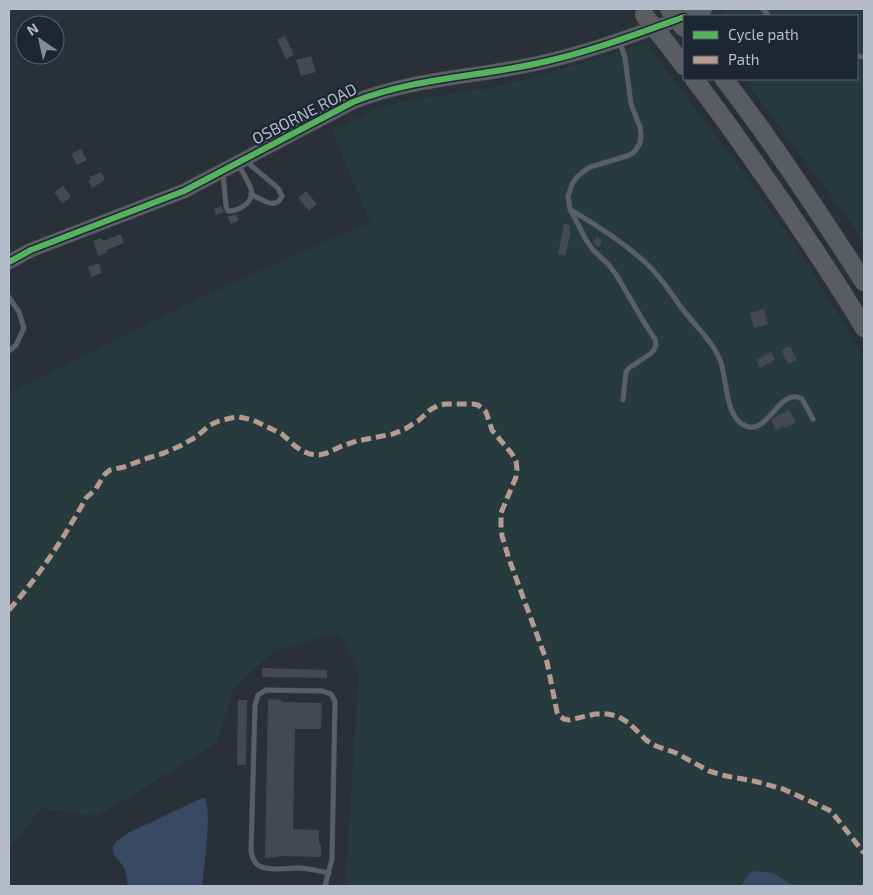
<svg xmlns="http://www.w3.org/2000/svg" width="873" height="895" viewBox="0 0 873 895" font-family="'Exo 2',sans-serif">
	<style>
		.green { fill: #273a3e }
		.water { fill: #384963 }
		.building { fill: #444950 }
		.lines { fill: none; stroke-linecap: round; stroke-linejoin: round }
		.lane-casing { stroke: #484c53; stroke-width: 5.5 }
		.secondary-casing { stroke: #484c53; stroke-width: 15 }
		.highway-casing { stroke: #474c53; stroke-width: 19 }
		.lane { stroke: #5a5e66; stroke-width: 4.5 }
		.secondary { stroke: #595d64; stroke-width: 14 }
		.highway { stroke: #5a5d60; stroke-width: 18 }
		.highway-bridge-casing { stroke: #474c53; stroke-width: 19; stroke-linecap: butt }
		.highway-bridge { stroke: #5a5d60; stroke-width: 18 }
		.quiet { stroke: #b69a8f; stroke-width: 5; stroke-dasharray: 10 5; stroke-linecap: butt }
		.cycleway-casing { stroke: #1d2633; stroke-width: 9 }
		.cycleway { stroke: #56b35d; stroke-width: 6 }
		.labels { text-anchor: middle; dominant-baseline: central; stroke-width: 4.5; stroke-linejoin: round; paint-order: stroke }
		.street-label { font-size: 16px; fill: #b4bcc9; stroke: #1d2633 }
	</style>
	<rect width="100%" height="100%" fill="#2a3038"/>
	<!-- green -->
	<path class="green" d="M729,9h135v236l-14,-24 -106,-142h113v-63h-141z
		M646,43l99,131 52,74 49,79 18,33v526h-519l14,-214 -20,-39 -64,17 -42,39 -16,54 -119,73 -56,-8 -33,41v-456l199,-99 162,-72 -38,-91 47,-24 33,-7 91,-14 91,-26z"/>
	<!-- water -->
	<path class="water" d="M202,798h3c7,17 -1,68 -3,88h-74c-1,-6 -2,-14 -5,-20 -2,-3 -5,-6 -8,-10 -7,-10 4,-17 11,-22z
		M752,871l21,2 11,7 12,6h-55z"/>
	<!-- building -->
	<path class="building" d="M285,36l9,19 -8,4 -9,-20z
		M311,56l5,16 -15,4 -5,-16z
		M81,149l6,11 -10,5 -6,-11z
		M101,172l4,8 -13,8 -4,-7 3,-2 -1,-2z
		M63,186l8,11 -8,6v-1l-1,1 -8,-11z
		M306,191l11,13 -8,7 -11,-13z
		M221,206l3,6 -8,3 -2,-6z
		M236,214l3,6 -8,4 -4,-7z
		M564,224l6,1 -1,6 2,1 -6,24 -7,-2z
		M121,234l3,9 -17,7 -1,3 -8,3 -5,-15 8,-3 2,3z
		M597,237l5,4 -3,6 -6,-4z
		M99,263l3,10 -11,4 -3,-10z
		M764,309l4,15 -14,4 -4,-15z
		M790,346l7,14 -9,4 -7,-14z
		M771,352l4,8 -15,8 -4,-8z
		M789,410l7,12 -11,6 -1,-2 -8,4 -5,-10 2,-2z
		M262,668l65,2v8l-65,-1z
		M268,699l13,1 1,2 40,1 -1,26h-26l-2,100 26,1v14h2v13l-43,-1v1l-13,1z
		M238,700h9l-1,65h-9z"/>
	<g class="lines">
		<!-- lane casing -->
		<g class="lane-casing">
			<path id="lane" d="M763,9l6,7
				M620,42l5,16 6,46 9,23 1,8 -1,8 -3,5 -4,5 -6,3 -37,11 -6,4 -7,6 -5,7 -4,13 2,12 16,31 7,10 16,15 8,11 28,48 10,15 1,6 -2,5 -4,4 -21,14 -3,4 -3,28
				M857,56l7,1
				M247,162l31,26 4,8c-6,15 -21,3 -31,-2
				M223,174l3,32 2,5c11,0 27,-9 23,-22 -3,-9 -9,-17 -13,-25
				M571,210c28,17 57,35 80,58 13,13 22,29 33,43 10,13 23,25 31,39 3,5 6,11 7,17 5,17 4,46 20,57 26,17 36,-39 60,-25l11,20
				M9,297l10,15 5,16 -8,17 -7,6
				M325,886l7,-27 3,-158 -4,-7 -9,-3 -56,-1 -8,5 -3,10 -4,147c2,7 4,13 11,15 10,4 25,1 36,1 10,0 20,3 31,5"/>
		</g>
		<!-- secondary casing -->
		<g class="secondary-casing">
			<path id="secondary" d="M685,16l20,-7
				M9,262l22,-12 153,-59 169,-89c60,-24 124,-25 186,-39 50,-11 98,-29 145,-46"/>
		</g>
		<!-- highway casing -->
		<g class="highway-casing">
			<path id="highway" d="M665,41l19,25
				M694,79c31,40 60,82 89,124 28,41 56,82 81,125
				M724,79c50,65 95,134 140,203"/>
		</g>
		<!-- lane -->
		<use href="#lane" class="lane"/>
		<!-- secondary -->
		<use href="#secondary" class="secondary"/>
		<!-- highway -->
		<use href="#highway" class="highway"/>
		<!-- highway-bridge casing -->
		<g class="highway-bridge-casing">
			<path id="highway-bridge" d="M669,9l15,19
				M644,15l21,26"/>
		</g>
		<!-- highway-bridge -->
		<use href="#highway-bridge" class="highway-bridge"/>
		<!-- quiet -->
		<path class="quiet" d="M9,610c30,-34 55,-72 77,-112l9,-8 10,-16 5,-4 14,-3 24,-9 16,-5 16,-7 16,-9 14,-12 9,-4 12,-3 8,-1 14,3 29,14 13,12 7,5 8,3 9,1 8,-2 15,-7 15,-5 36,-7 12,-5 13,-8 12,-11 7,-4 8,-2h28l5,1 8,7 6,18 20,24 4,7 1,8 -1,8 -15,36v12l1,11 7,23 38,103 10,50 2,4 5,3 5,1 26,-6h13l9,2 12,7 17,17 10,6 20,7 33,18 17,5 28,5 29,8 31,14 17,8 33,42"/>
		<!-- cycleway casing -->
		<g class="cycleway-casing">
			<path id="cycleway" d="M9,262l22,-12 153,-59 169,-89c60,-24 124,-25 186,-39 50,-11 98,-29 145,-46"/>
		</g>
		<!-- cycleway -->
		<use href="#cycleway" class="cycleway"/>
	</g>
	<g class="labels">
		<!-- street labels -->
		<g class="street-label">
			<text transform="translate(304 113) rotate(-27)">OSBORNE ROAD</text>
		</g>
	</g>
	<!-- border -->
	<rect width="873" height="895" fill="none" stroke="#b4bcc9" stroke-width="20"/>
	<!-- legend -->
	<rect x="683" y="15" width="175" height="65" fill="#1d2633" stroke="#59626f"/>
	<rect x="693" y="31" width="25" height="8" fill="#56b35d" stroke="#59626f"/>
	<text x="728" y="40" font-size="15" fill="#b4bcc9">Cycle path</text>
	<rect x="693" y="56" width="25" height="8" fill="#b69a8f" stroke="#59626f"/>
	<text x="728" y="65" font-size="15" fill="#b4bcc9">Path</text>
	<!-- north arrow -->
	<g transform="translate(40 40) rotate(326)"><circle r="24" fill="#1d2633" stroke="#59626f"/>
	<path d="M0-4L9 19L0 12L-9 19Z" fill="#848b96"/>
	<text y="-8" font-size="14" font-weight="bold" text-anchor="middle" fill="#b4bcc9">N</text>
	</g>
</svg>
